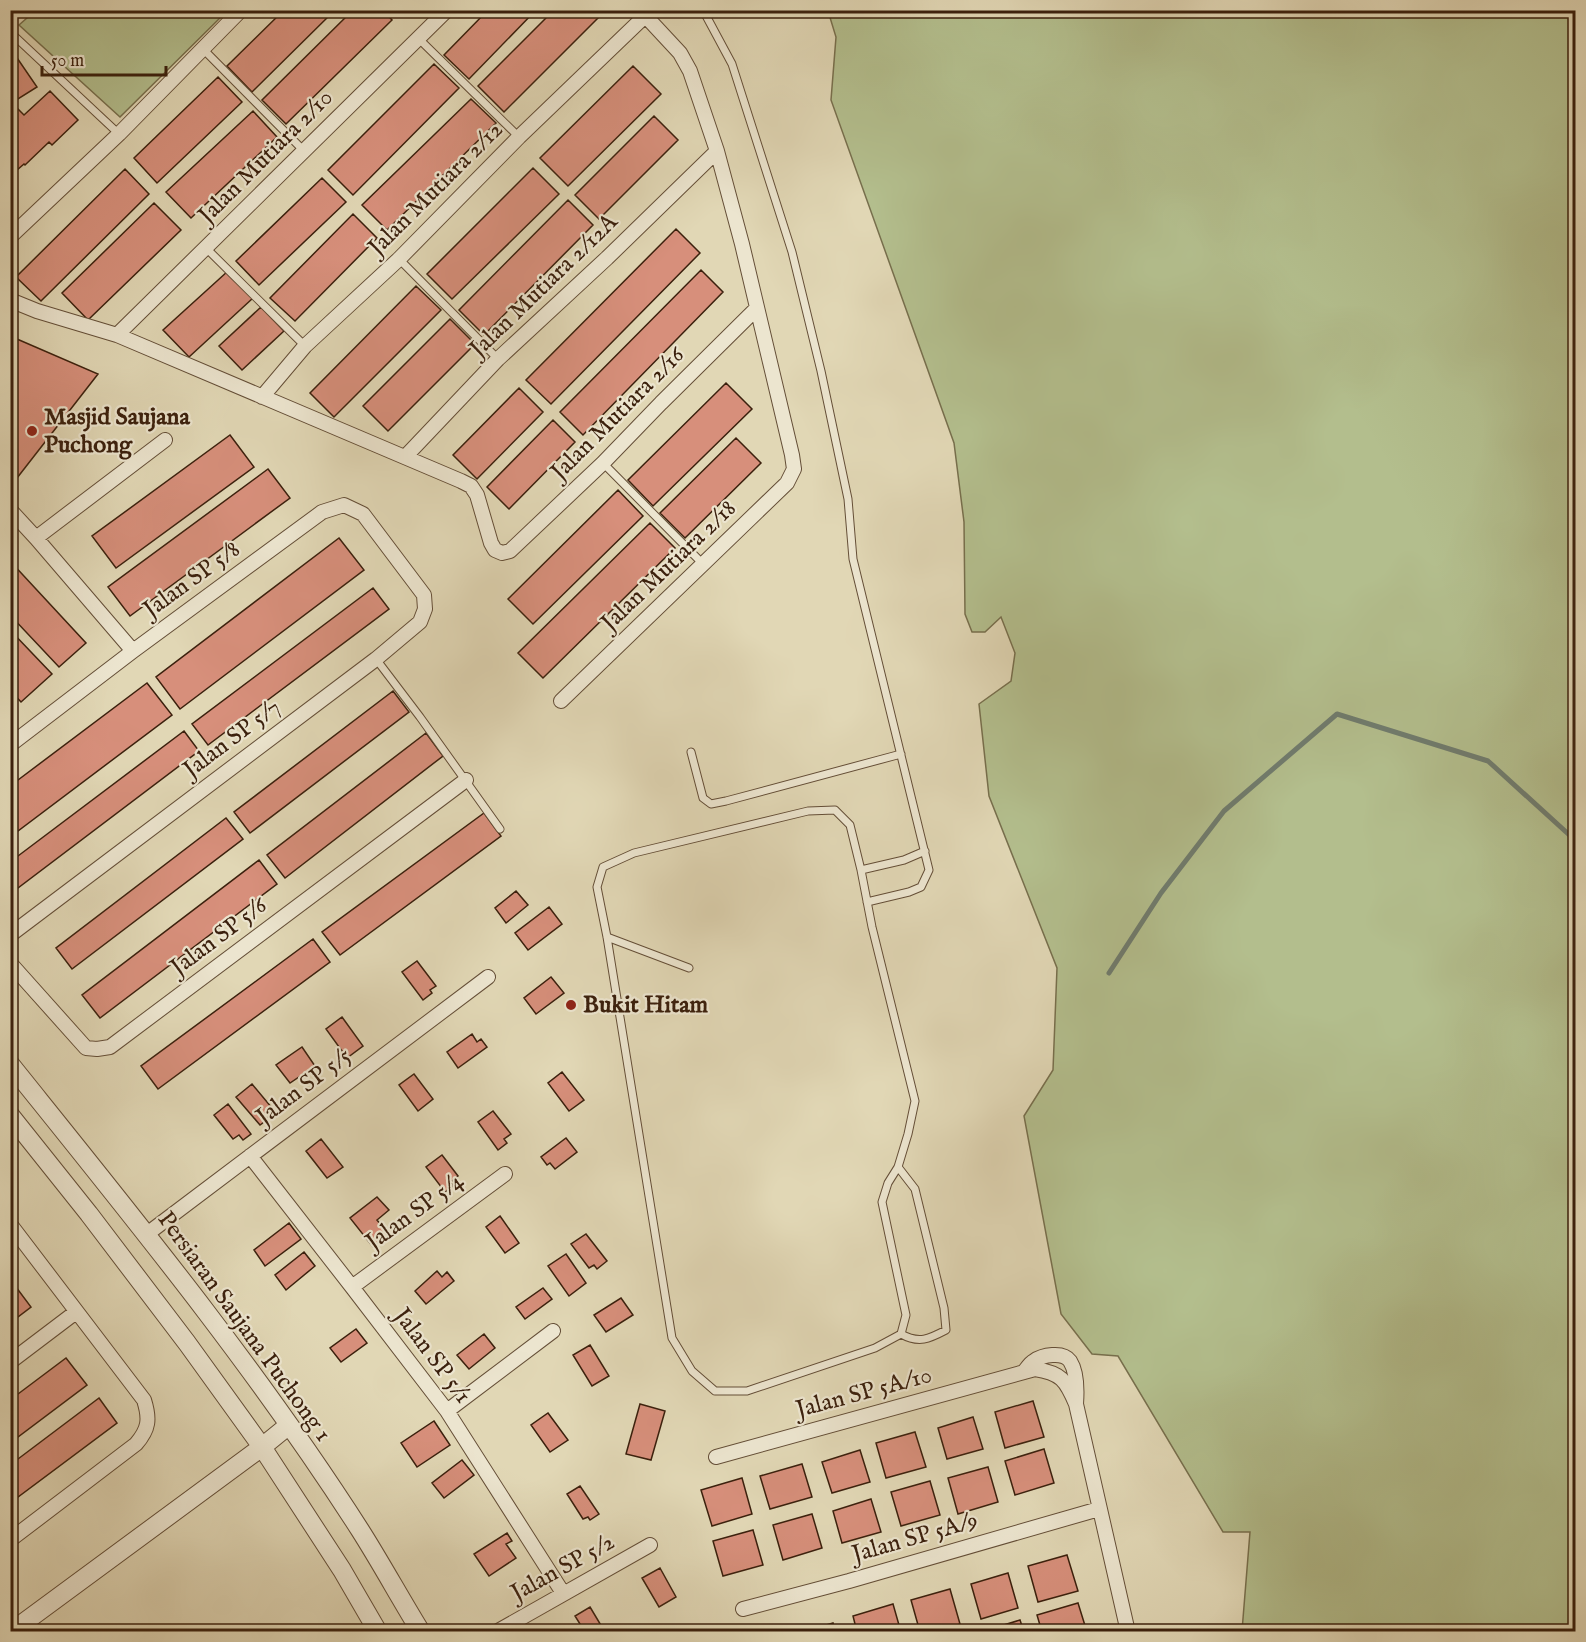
<svg xmlns="http://www.w3.org/2000/svg" width="1586" height="1642" viewBox="0 0 1586 1642" font-family="'IM FELL English',serif">
	<style>
		.green { fill: #b3be8d; stroke: #776f4d; stroke-width: 1.5 }
		.lines { fill: none; stroke-linecap: round; stroke-linejoin: round }
		.stream { stroke: #707c6e; stroke-width: 5 }
		.building { fill: #d78f7b; stroke: #3b200d; stroke-width: 1.5 }
		.service-casing { stroke: #644e37; stroke-width: 9 }
		.minor-casing { stroke: #644e37; stroke-width: 16 }
		.tertiary-casing { stroke: #644e37; stroke-width: 20 }
		.service { stroke: #ece5cf; stroke-width: 7 }
		.minor { stroke: #ece5cf; stroke-width: 14 }
		.tertiary { stroke: #ece5cf; stroke-width: 18 }
		.poi-dot { fill: #8f2418; stroke: #ece5cf; stroke-width: 2 }
		.labels { text-anchor: middle; dominant-baseline: central; stroke-width: 4.5; stroke-linejoin: round; paint-order: stroke }
		.street-label { font-size: 24px; fill: #3b200d; stroke: #ece5cf }
		.poi-label { font-size: 24px; font-weight: bold; fill: #3b200d; stroke: #ece5cf; text-anchor: start }
	</style>
	<rect width="100%" height="100%" fill="#e1d7b5"/>
	<filter id="stains"><feTurbulence type="fractalNoise" baseFrequency=".00333" numOctaves="4"/><feColorMatrix values="0 0 0 0 .2 0 0 0 0 .09 0 0 0 0 .02 0 0 0 .5 -.17"/></filter>
	<radialGradient id="worn" r=".72"><stop offset=".6" stop-color="#630" stop-opacity="0"/><stop offset="1" stop-color="#630" stop-opacity=".3"/></radialGradient>
	<!-- green -->
	<path class="green" d="M35,11v-1l192,1 -107,106 -101,-92z
		M828,11h747v1620h-333l8,-99h-27l-105,-176 -26,-2 -31,-40 -37,-198 29,-46 4,-102 -68,-172 -10,-92 32,-23 4,-28 -14,-36 -16,15h-13l-7,-18 -1,-92 -10,-79 -123,-343 5,-63z"/>
	<g class="lines">
		<!-- stream -->
		<path class="stream" d="M1109,973l52,-80 63,-82 113,-97 151,47 88,80"/>
	</g>
	<!-- building -->
	<path class="building" d="M284,10h51l-83,82 -25,-26z
		M353,10h30l9,10 -106,104 -24,-24z
		M488,10h48l-67,69 -25,-24z
		M554,10h36l8,8 -94,94 -26,-26z
		M13,52l24,35 -27,17v-51z
		M434,64l25,24 -106,107 -25,-25z
		M633,66l28,28 -93,92 -28,-28z
		M218,77l24,25 -85,81 -23,-25z
		M50,91l28,29 -26,25 -3,-3 -24,23 -1,-1 -14,12v-62l7,-6 7,7z
		M471,99l25,24 -109,107 -25,-25z
		M253,111l24,26 -86,81 -25,-26z
		M654,116l24,24 -79,79 -24,-24z
		M533,168l26,26 -107,105 -25,-25z
		M125,169l24,25 -108,107 -25,-24z
		M322,178l24,24 -87,83 -23,-24z
		M568,200l25,25 -109,110 -25,-25z
		M154,203l27,27 -93,90 -26,-27z
		M353,214l24,24 -82,83 -25,-23z
		M676,229l24,24 -149,151 -25,-24z
		M701,270l22,22 -140,143 -23,-23z
		M228,271l25,27 -64,59 -26,-27z
		M416,286l25,24 -107,107 -24,-24z
		M261,307l23,24 -42,39 -23,-24z
		M450,319l25,25 -87,87 -25,-25z
		M10,336l88,38 -88,113z
		M726,383l26,26 -99,97 -25,-26z
		M519,388l24,24 -66,67 -24,-24z
		M553,420l22,22 -66,67 -22,-22z
		M230,435l24,32 -138,101 -24,-32z
		M736,438l25,25 -76,75 -25,-25z
		M268,469l22,29 -160,118 -22,-29z
		M618,490l25,26 -110,108 -25,-25z
		M650,523l25,25 -132,130 -25,-25z
		M339,538l25,32 -184,139 -24,-32z
		M10,561l76,82 -27,24 -49,-52z
		M373,588l16,21 -181,136 -16,-21z
		M10,630l42,44 -31,28 -11,-12z
		M147,683l25,32 -162,122v-51z
		M393,691l16,21 -159,121 -16,-21z
		M184,731l15,20 -189,143v-32z
		M426,733l17,23 -158,122 -18,-23z
		M484,813l17,23 -161,119 -18,-23z
		M226,818l17,21 -171,130 -16,-21z
		M259,860l18,24 -177,134 -18,-23z
		M516,891l12,14 -22,18 -11,-15z
		M549,907l13,17 -34,26 -13,-17z
		M313,939l17,23 -172,127 -17,-23z
		M417,961l19,25 -6,4 2,3 -9,7 -21,-28z
		M551,977l13,16 -28,21 -12,-16z
		M342,1017l21,29 -16,12 -21,-29z
		M472,1034l5,8 4,-3 6,8 -29,21 -11,-16z
		M302,1047l13,19 -25,17 -14,-18z
		M562,1072l22,28 -15,11 -21,-28z
		M414,1074l19,25 -15,12 -19,-26z
		M252,1084l20,24 -7,7 3,4 -8,6 -24,-28z
		M228,1104l23,30 -8,6 -4,-5 -6,4 -19,-24z
		M493,1111l18,23 -7,5 3,4 -9,7 -20,-28z
		M566,1138l11,14 -22,17 -5,-6 -3,2 -6,-8z
		M321,1139l22,28 -16,11 -21,-27z
		M442,1155l16,21 -7,6 2,4 -8,6 -19,-25z
		M377,1197l12,13 -12,10 12,14 -16,13 -23,-29z
		M500,1216l19,27 -14,10 -19,-26z
		M289,1223l12,16 -36,27 -11,-16z
		M586,1234l21,27 -10,8 -3,-4 -5,3 -18,-24z
		M304,1252l11,14 -29,24 -11,-15z
		M566,1254l20,29 -17,13 -21,-30z
		M437,1271l5,6 5,-5 7,9 -28,23 -11,-13z
		M13,1283l18,24 -21,16v-38z
		M543,1288l9,11 -27,20 -9,-12z
		M621,1298l12,17 -27,17 -12,-17z
		M356,1329l11,14 -26,19 -11,-14z
		M484,1334l11,14 -26,21 -12,-14z
		M590,1345l19,31 -17,10 -19,-31z
		M66,1358l21,27 -77,58v-43z
		M99,1398l18,25 -107,80v-38z
		M1033,1401l11,36 -39,11 -10,-36z
		M640,1404l25,7 -14,49 -25,-6z
		M548,1413l20,27 -18,12 -19,-27z
		M973,1417l10,32 -36,10 -9,-31z
		M434,1421l16,24 -33,22 -16,-24z
		M915,1432l11,35 -40,11 -10,-35z
		M1044,1449l10,34 -39,12 -10,-34z
		M860,1450l10,32 -38,11 -10,-31z
		M462,1460l12,15 -30,23 -12,-15z
		M802,1464l10,33 -42,12 -10,-33z
		M988,1467l10,35 -40,12 -10,-36z
		M742,1478l10,36 -40,12 -11,-36z
		M930,1481l10,34 -39,11 -10,-34z
		M580,1486l19,28 -9,6 -2,-3 -5,2 -16,-25z
		M871,1499l10,33 -39,11 -9,-32z
		M812,1514l10,34 -39,12 -10,-35z
		M753,1530l10,35 -40,11 -10,-35z
		M507,1533l5,8 -6,3 10,14 -27,18 -15,-22z
		M1067,1555l11,36 -40,11 -10,-36z
		M660,1568l16,29 -17,10 -17,-29z
		M1008,1573l10,35 -37,11 -10,-35z
		M950,1589l10,35 -26,8h-14l-9,-32z
		M1078,1603l9,29h-45l-5,-17z
		M893,1604l8,28h-44l-4,-16z
		M590,1607l15,25h-20l-10,-16z
		M1020,1620l4,12h-43z
		M833,1623l2,9h-32z"/>
	<g class="lines">
		<!-- service casing -->
		<g class="service-casing">
			<path id="service" d="M703,10l29,54 60,188 29,119 27,128 5,60 76,311 -8,17 -12,5 -42,10
				M10,32l109,102
				M418,38l101,99
				M204,50l100,101
				M206,248l99,98
				M399,259l99,100
				M603,463l100,101
				M376,659l44,58 80,112
				M691,752l12,46 8,6 15,-3 175,-47
				M835,810l15,15 11,45 11,57 43,174 -7,33 -10,33 -10,16 -6,19 24,113 -5,19 -26,14 -128,43h-32l-23,-20 -20,-33 -65,-401 -10,-50 6,-20 31,-14 174,-42z
				M861,870l43,-10 21,-9
				M607,937l82,31
				M898,1167l17,22 29,119 2,22c-17,9 -27,14 -45,4"/>
		</g>
		<!-- minor casing -->
		<g class="minor-casing">
			<path id="minor" d="M10,12l2,-2
				M10,237l109,-103 122,-124
				M10,300l27,11 80,24 344,146 10,5 6,9 14,48 4,7 7,3 8,-2 93,-88 58,-60 96,-95
				M117,335l330,-325
				M262,397l43,-51 94,-87 120,-122 126,-121
				M405,457l93,-98 109,-101 110,-107
				M12,512l24,26 97,113
				M36,538l129,-98
				M561,701l226,-218 7,-14 -2,-14 -50,-211 -25,-93 -27,-80 -10,-18 -40,-43
				M10,745l123,-94 189,-139 22,-7 19,9 61,81 1,14 -5,13 -44,37 -366,276
				M10,963l76,85 11,1 13,-2 356,-267
				M250,1156l102,131 95,124 116,182
				M10,1224l134,176c6,19 5,29 -8,44l-126,96
				M147,1234l341,-257
				M352,1287l153,-113
				M10,1362l66,-50
				M1076,1404l52,228
				M447,1411l106,-80
				M716,1457l319,-88c26,4 31,11 41,35 1,-13 1,-32 -6,-43 -7,-10 -28,-6 -36,0 -4,2 -7,7 -10,11
				M743,1609l106,-28 250,-72
				M498,1631l152,-86"/>
		</g>
		<!-- tertiary casing -->
		<g class="tertiary-casing">
			<path id="tertiary" d="M10,1064c122,152 245,302 350,466 21,33 40,68 61,102
				M10,1115l79,99 98,129 75,104 80,123 36,62
				M11,1632l251,-185 27,-22"/>
		</g>
		<!-- service -->
		<use href="#service" class="service"/>
		<!-- minor -->
		<use href="#minor" class="minor"/>
		<!-- tertiary -->
		<use href="#tertiary" class="tertiary"/>
	</g>
	<!-- markers -->
	<g class="poi-dot">
		<circle cx="32" cy="431" r="6"/>
		<circle cx="571" cy="1005" r="6"/>
	</g>
	<g class="labels">
		<!-- street labels -->
		<g class="street-label">
			<text transform="translate(266 157) rotate(-45)">Jalan Mutiara 2/10</text>
			<text transform="translate(436 189) rotate(-45)">Jalan Mutiara 2/12</text>
			<text transform="translate(544 286) rotate(-44)">Jalan Mutiara 2/12A</text>
			<text transform="translate(618 414) rotate(-45)">Jalan Mutiara 2/16</text>
			<text transform="translate(669 566) rotate(-44)">Jalan Mutiara 2/18</text>
			<text transform="translate(192 580) rotate(-36)">Jalan SP 5/8</text>
			<text transform="translate(232 739) rotate(-37)">Jalan SP 5/7</text>
			<text transform="translate(219 937) rotate(-37)">Jalan SP 5/6</text>
			<text transform="translate(304 1087) rotate(-37)">Jalan SP 5/5</text>
			<text transform="translate(415 1212) rotate(-36)">Jalan SP 5/4</text>
			<text transform="translate(244 1327) rotate(54)">Persiaran Saujana Puchong 1</text>
			<text transform="translate(432 1356) rotate(53)">Jalan SP 5/1</text>
			<text transform="translate(864 1393) rotate(-15)">Jalan SP 5A/10</text>
			<text transform="translate(915 1538) rotate(-16)">Jalan SP 5A/9</text>
			<text transform="translate(563 1568) rotate(-29)">Jalan SP 5/2</text>
		</g>
		<!-- poi labels -->
		<g class="poi-label">
			<text x="44" y="417">Masjid Saujana<tspan x="44" dy="28">Puchong</tspan></text>
			<text x="583" y="1005">Bukit Hitam</text>
		</g>
	</g>
	<!-- margin -->
	<rect width="1586" height="1642" fill="none" stroke="#e1d7b5" stroke-width="36"/>
	<rect x="12" y="12" width="1562" height="1618" fill="none" stroke="#3b200d" stroke-width="3"/>
	<rect x="18" y="18" width="1550" height="1606" fill="none" stroke="#3b200d" stroke-width="1.5"/>
	<!-- scale -->
	<path d="M42 66v9h124v-9" fill="none" stroke="#3b200d" stroke-width="3"/>
	<text x="51" y="66" font-size="18" fill="#3b200d" stroke="#ece5cf" stroke-width="4.5" paint-order="stroke">50 m</text>
	<rect width="100%" height="100%" filter="url(#stains)"/>
	<rect width="100%" height="100%" fill="url(#worn)"/>
</svg>
